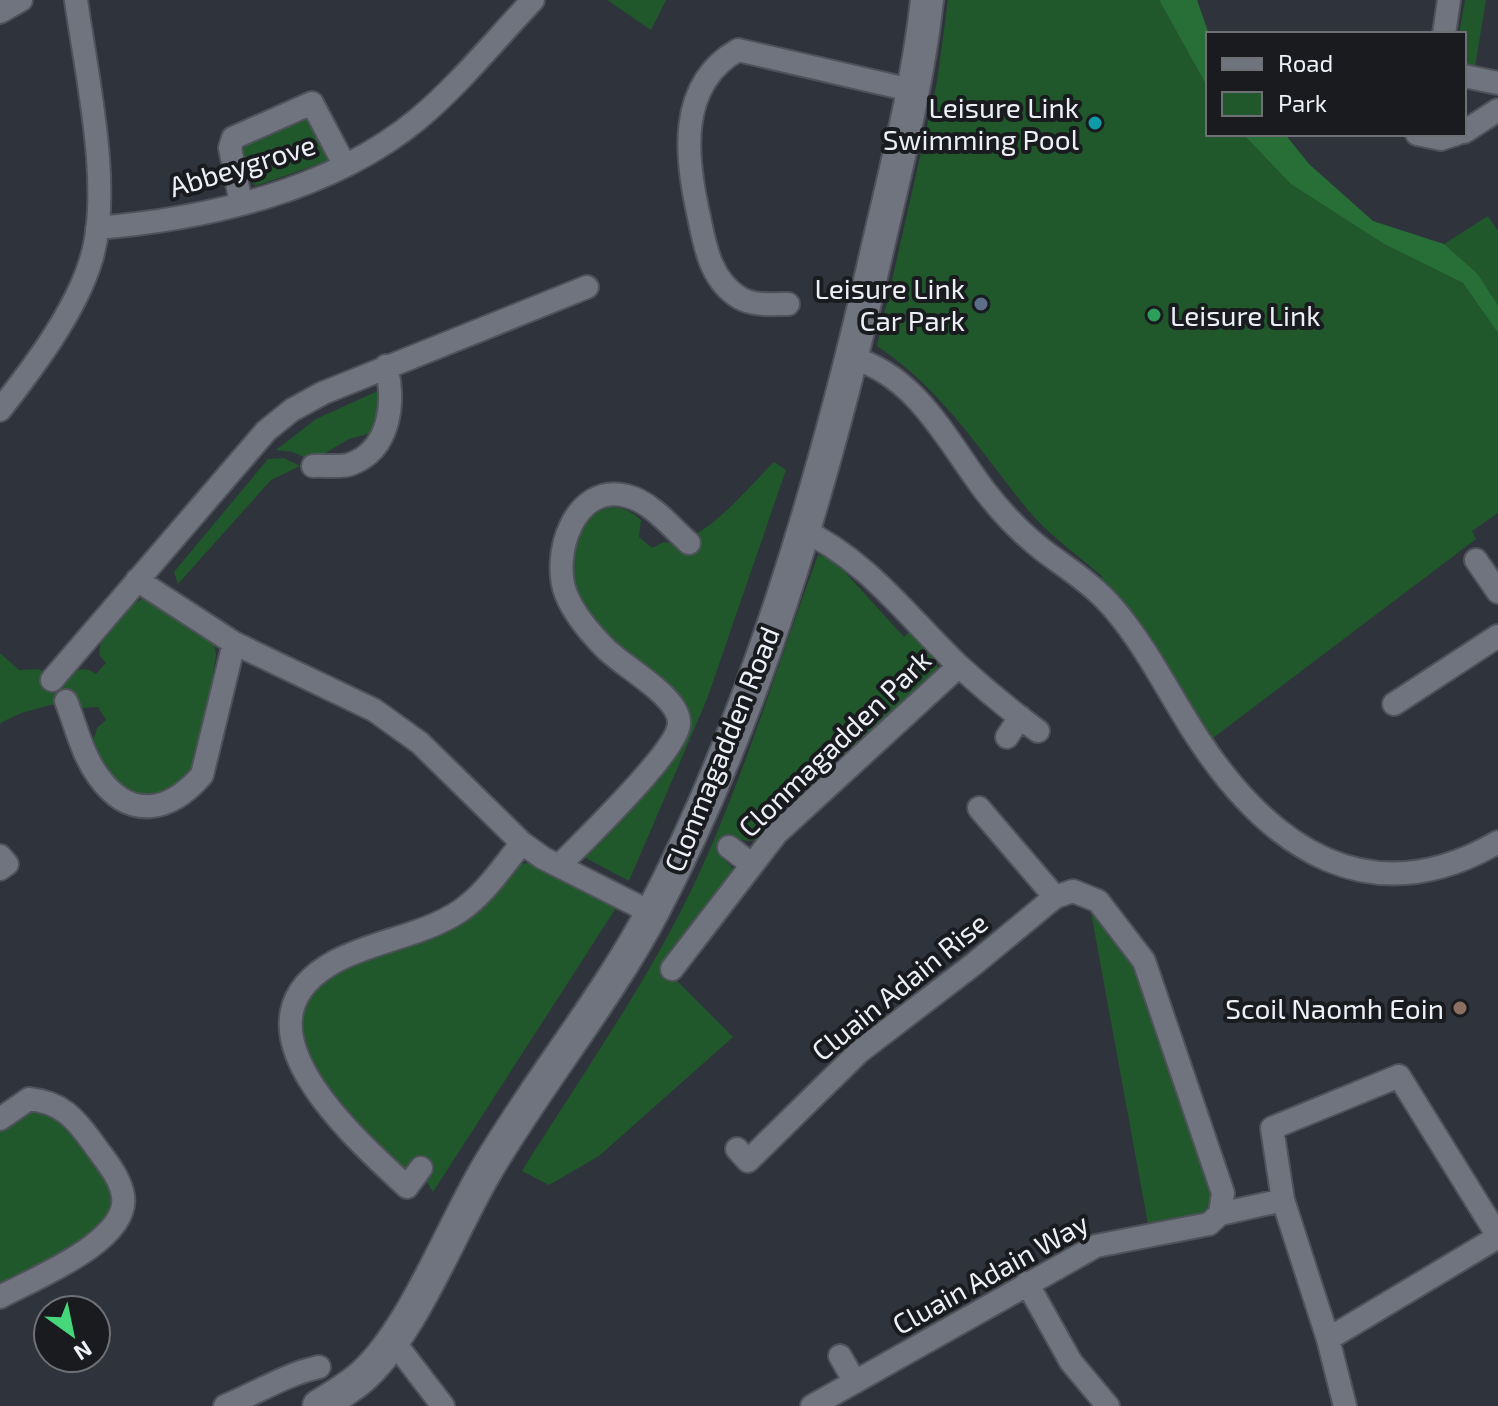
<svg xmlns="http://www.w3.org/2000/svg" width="1498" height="1406" viewBox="0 0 1498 1406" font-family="'Exo 2',sans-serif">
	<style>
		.green { fill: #20582c }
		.forest { fill: #276e37 }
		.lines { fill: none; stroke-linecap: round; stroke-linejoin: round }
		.street-casing { stroke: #4f525a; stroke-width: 26 }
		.secondary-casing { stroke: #4f525a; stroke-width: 36 }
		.street { stroke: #6f747f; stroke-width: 22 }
		.secondary { stroke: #6f747f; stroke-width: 32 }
		.culture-dot { fill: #0f9aa8; stroke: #191b1f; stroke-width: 3 }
		.service-dot { fill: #5c6f8a; stroke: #191b1f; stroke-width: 3 }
		.leisure-dot { fill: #2e9e5b; stroke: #191b1f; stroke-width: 3 }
		.education-dot { fill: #8d6e63; stroke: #191b1f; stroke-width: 3 }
		.labels { text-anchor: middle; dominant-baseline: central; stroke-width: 8; stroke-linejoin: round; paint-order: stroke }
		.poi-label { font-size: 28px; fill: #edf0f7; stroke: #191b1f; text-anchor: end }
		.street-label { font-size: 28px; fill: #edf0f7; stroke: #191b1f }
	</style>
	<rect width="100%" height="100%" fill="#2f333c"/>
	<!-- green -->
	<path class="green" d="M607,0h59l-15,30z
		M948,0h211l49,88v46h35l49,50 92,60 79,39 35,50v180l-26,18 4,8 -267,202 -110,-159 3,-6c-25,-21 -53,-41 -74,-66 -48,-59 -86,-121 -151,-164l60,-264z
		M1465,0h21l-11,67 -11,-2v-31h-5z
		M307,115l23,45 -74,26 -9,-7 -8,-36z
		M1488,216l10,15v74l-21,-32 -33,-29z
		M380,390l-4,33 -8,11 -19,5 -37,22 -19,-9 -17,-2 40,-31z
		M284,458l16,8 -29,14 -93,104 -4,-12 94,-113z
		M774,462l12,8 -79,229 -78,182 -45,-24 4,-10 99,-130c-33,-32 -99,-86 -114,-128 -16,-41 24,-110 68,-69l-2,17 13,11 12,-6c35,8 86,-57 110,-80z
		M818,555l15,4 71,78 9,-9c13,16 32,30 21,51l-117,103 -9,-7 -43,44 8,8c-12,16 -18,15 -37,12l-11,21 8,9 -3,9 -64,92 67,67 -134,119 -50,29 -27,-14c55,-89 117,-176 164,-270 55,-112 89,-230 132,-346z
		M148,597l66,46 2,12 -17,107 -18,26 -36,11 -32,-17 -21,-38 5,-16 9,-8 -8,-13 -17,1 -9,-10c-25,10 -50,11 -72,26v-71l19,17 20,-1 19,16c13,-12 22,-22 38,-11l10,-11 -6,-7c-5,-19 30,-56 48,-59z
		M532,862l84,46 -183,284 -16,-27 -15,4c-40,-32 -83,-78 -99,-127 -4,-11 -1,-26 -1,-38l33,-33 112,-39 32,-22 37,-45z
		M1090,907l54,68 74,223 -9,18 -61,8z
		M30,1108l19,3 29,25 33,52 3,26 -21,23 -93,51v-160z"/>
	<!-- forest -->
	<path class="forest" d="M1159,0h38l12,34 -1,54z
		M1243,134h42l24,30 64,57 71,23 33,29 21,32v28l-35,-50 -79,-39 -93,-60z"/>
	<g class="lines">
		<!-- street casing -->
		<g class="street-casing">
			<path id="street" d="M0,12l21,-12
				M1444,34l5,-34
				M1464,76l34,7
				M1464,132l34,-22
				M1417,134l24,5 15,-5
				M241,203l-11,-55 3,-10 79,-35 32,61
				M97,228c109,-9 234,-37 321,-109 42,-35 77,-79 115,-119
				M788,304c-16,0 -34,2 -48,-6 -29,-17 -35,-51 -41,-81 -13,-57 -23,-132 39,-167l177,41
				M852,358c65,18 95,83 133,133 17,22 37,43 59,60 24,18 50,34 70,58 34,40 56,87 85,131 73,110 172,176 299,102
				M0,410c33,-42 76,-99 91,-150 22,-70 -5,-187 -15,-260
				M313,466c12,-1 28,2 38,-2 40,-15 44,-63 35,-98
				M801,529c67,32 105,86 157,136 25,23 53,46 80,66
				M1476,560l22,32
				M137,580l97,63 140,67 46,33 102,100 21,15 109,55
				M52,680l214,-249 26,-21 31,-17 264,-106
				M66,701c10,25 16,53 32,75 32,45 72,36 104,-1l32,-132
				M1394,704l104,-68
				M1007,737l13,-20
				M979,808l76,89
				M729,847l22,17
				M0,856l7,8 -7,5
				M559,866c23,-24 118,-114 120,-142 2,-27 -56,-57 -74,-76 -15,-15 -31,-34 -39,-54 -15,-38 8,-112 61,-98 24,6 43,30 62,47
				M672,969l104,-135 183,-168
				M0,1119l29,-20c32,3 46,19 64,44 11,16 27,33 30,53 7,45 -90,83 -123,101
				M737,1149l11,12 111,-109 115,-88 81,-67 18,-6 25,10 46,60 79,232 -3,21 -11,10 -113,22 -284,160
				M421,1168l-14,19c-55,-51 -185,-165 -71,-226 40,-21 86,-25 124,-50 25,-17 43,-45 62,-68
				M1283,1200l45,139 170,-102
				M1220,1214l63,-14 -11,-72 127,-52 99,160
				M1027,1283l44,79 37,44
				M1328,1339l17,67
				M394,1342l49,64
				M840,1356l15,26
				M225,1406c32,-13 61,-32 94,-39"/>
		</g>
		<!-- secondary casing -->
		<g class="secondary-casing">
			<path id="secondary" d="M319,1406c15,-9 32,-19 45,-31 48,-44 86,-142 120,-201 52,-90 120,-171 169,-263 103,-196 170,-428 220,-643 20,-89 44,-177 54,-268"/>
		</g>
		<!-- street -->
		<use href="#street" class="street"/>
		<!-- secondary -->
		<use href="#secondary" class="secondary"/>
	</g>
	<!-- markers -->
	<circle class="culture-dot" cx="1095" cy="123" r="8"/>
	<circle class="service-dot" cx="981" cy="304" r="8"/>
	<circle class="leisure-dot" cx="1154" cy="315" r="8"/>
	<circle class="education-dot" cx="1460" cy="1008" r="8"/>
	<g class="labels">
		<!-- poi labels -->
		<g class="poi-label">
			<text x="1079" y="107">Leisure Link<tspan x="1079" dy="32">Swimming Pool</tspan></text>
			<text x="965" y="288">Leisure Link<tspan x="965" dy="32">Car Park</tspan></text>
			<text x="1170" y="315" text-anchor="start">Leisure Link</text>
			<text x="1444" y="1008">Scoil Naomh Eoin</text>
		</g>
		<!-- street labels -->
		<g class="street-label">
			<text transform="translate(242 165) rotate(-17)">Abbeygrove</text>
			<text transform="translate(834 743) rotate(-44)">Clonmagadden Park</text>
			<text transform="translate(721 749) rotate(-68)">Clonmagadden Road</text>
			<text transform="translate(899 986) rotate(-39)">Cluain Adain Rise</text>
			<text transform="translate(990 1273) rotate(-29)">Cluain Adain Way</text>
		</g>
	</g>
	<!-- legend -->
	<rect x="1206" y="32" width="260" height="104" fill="#191b1f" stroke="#6e7075" stroke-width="2"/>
	<rect x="1222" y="58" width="40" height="12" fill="#6f747f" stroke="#6e7075" stroke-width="2"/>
	<text x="1278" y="72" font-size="24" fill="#edf0f7">Road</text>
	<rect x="1222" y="92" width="40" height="24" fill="#20582c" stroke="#6e7075" stroke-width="2"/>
	<text x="1278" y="112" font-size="24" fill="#edf0f7">Park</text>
	<!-- north arrow -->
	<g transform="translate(72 1334) rotate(147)"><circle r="38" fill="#191b1f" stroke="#6e7075" stroke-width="2"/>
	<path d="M0-6L14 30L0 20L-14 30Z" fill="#46d77a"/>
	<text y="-12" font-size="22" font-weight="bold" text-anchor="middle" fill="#edf0f7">N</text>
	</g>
</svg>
